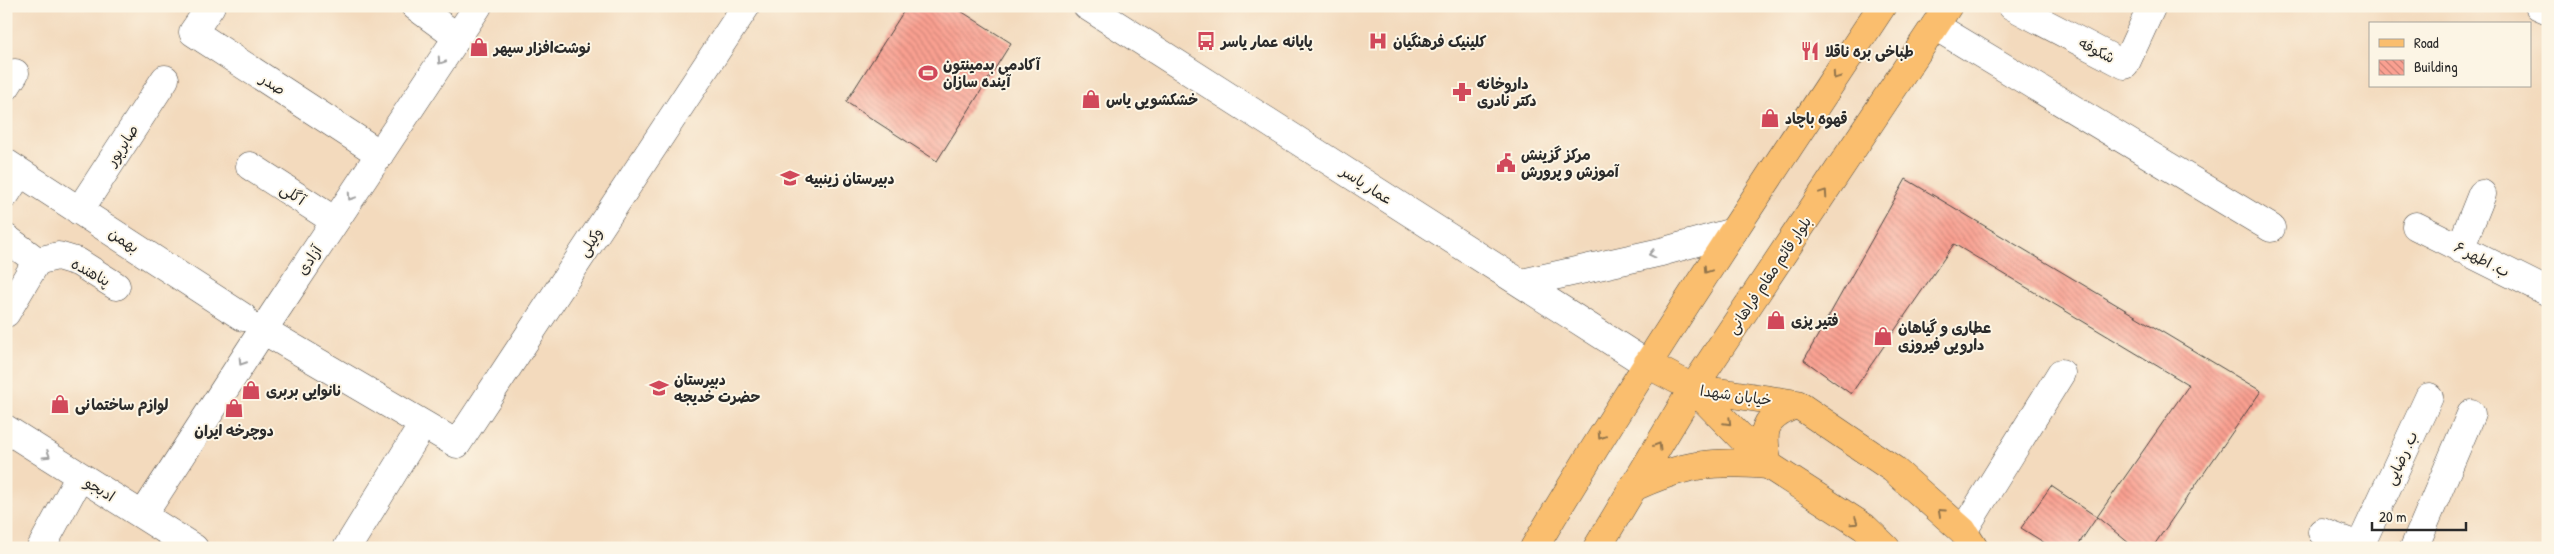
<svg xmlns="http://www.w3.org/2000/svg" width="2554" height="554" viewBox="0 0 2554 554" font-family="'Patrick Hand','Playpen Sans Arabic',sans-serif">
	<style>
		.building { fill: url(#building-back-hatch) }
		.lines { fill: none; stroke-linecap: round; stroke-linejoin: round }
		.minor-casing { stroke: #494541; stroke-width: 29 }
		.major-casing { stroke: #494541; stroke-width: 29 }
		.minor { stroke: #fff; stroke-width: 28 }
		.major { stroke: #fabe6e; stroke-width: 28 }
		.oneway { stroke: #a0a0a0 }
		.oneway2 { stroke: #92744c }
		.labels { text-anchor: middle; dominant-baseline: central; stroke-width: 4; stroke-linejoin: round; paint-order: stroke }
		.poi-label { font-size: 15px; font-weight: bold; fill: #2b2b2b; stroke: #fcf5e5; text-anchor: start }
		.street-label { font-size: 15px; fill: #2b2b2b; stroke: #fcf5e5 }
	</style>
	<defs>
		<pattern id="building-back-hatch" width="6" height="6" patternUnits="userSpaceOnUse" patternTransform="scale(1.25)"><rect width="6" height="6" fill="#faa091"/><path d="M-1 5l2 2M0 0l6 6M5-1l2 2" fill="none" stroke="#cb8377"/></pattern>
	</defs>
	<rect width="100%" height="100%" fill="#fcf5e5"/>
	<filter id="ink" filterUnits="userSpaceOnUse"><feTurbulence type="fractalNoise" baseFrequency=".02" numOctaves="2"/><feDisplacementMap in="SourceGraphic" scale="10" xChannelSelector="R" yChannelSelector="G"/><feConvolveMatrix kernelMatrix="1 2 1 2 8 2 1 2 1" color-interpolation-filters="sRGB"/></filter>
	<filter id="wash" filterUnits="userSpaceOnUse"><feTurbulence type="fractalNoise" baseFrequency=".0096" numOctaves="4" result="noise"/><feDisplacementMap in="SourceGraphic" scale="20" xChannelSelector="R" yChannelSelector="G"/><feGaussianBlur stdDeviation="1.12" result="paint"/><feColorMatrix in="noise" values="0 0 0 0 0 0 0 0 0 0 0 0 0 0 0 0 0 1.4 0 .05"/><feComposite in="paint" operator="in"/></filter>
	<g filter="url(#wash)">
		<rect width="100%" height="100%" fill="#f3dabd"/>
		<g id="blocks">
			<!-- building -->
			<path class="building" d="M907,6h46l58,37 -74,118 -91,-59z
				M1906,179l355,212 -109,157h-17l-38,-31 92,-132 -235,-141 -103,150 -47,-34z
				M2051,486l46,31 -21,31h-23l-32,-20z"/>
		</g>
	</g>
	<g filter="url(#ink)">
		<use href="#blocks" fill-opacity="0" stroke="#494541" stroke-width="1"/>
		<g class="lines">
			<!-- minor casing -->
			<g class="minor-casing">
				<path id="minor" d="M211,6l-18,26 187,122
					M415,6l42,31
					M1087,6l560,358
					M2012,6l113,59 27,-59
					M2539,6l9,4
					M1935,26l336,202
					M6,87l9,-14
					M6,163l237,154
					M250,166l85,55
					M6,194l14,-22
					M79,211l86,-132
					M2416,226l132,66
					M6,238l31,23
					M2460,249l22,-55
					M37,261l21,-5 20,6 38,24
					M1522,283l139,-31 72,-20
					M6,313l31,-52
					M263,330l194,114 289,-438
					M6,429l188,119
					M143,515l120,-185 215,-324
					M1963,531l98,-158
					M2322,532l42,16
					M2360,546l69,-149
					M41,548l39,-72
					M347,548l75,-122
					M2414,548l57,-134"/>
			</g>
			<!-- major casing -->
			<g class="major-casing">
				<path id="major" d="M1647,364l46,24 75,77 96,62 22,21
					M1693,388l104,16 96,65 70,62 11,17
					M1632,488c51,-24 81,-28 136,-23 -7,-36 -6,-46 29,-61
					M1534,548c110,-185 230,-363 348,-542
					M1597,548l96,-160 255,-382"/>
			</g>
			<!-- minor -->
			<use href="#minor" class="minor"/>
			<!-- major -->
			<use href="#major" class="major"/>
		</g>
		<!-- one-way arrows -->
		<defs><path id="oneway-chevron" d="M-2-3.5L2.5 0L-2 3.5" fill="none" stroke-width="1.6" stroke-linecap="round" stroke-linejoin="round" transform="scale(1.25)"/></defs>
		<g class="oneway">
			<use href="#oneway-chevron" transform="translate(441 61) rotate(124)"/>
			<use href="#oneway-chevron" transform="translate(351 197) rotate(124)"/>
			<use href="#oneway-chevron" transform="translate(1652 254) rotate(167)"/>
			<use href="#oneway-chevron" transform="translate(242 362) rotate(123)"/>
			<use href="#oneway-chevron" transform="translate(47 455) rotate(32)"/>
		</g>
		<g class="oneway2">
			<use href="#oneway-chevron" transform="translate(1836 76) rotate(124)"/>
			<use href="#oneway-chevron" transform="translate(1824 193) rotate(-56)"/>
			<use href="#oneway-chevron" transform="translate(1707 270) rotate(124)"/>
			<use href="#oneway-chevron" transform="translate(1728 422) rotate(45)"/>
			<use href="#oneway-chevron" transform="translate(1601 436) rotate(123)"/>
			<use href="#oneway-chevron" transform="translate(1658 446) rotate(-59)"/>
			<use href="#oneway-chevron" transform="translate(1941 512) rotate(-138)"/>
			<use href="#oneway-chevron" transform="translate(1855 522) rotate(33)"/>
		</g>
	</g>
	<!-- icons -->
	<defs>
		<g id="bus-bare" transform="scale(1.5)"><path d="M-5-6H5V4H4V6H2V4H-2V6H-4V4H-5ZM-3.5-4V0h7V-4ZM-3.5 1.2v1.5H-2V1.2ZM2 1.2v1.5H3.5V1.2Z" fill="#d1495b" stroke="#fcf5e5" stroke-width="2.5" paint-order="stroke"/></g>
		<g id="hospital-bare" transform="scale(1.5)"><path d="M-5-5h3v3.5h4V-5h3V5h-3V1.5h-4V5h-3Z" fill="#d1495b" stroke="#fcf5e5" stroke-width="2.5" paint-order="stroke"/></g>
		<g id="shop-bare" transform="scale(1.5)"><path d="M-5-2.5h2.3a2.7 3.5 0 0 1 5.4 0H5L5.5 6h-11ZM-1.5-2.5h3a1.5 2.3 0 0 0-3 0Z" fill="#d1495b" stroke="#fcf5e5" stroke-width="2.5" paint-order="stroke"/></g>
		<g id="restaurant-bare" transform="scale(1.5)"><path d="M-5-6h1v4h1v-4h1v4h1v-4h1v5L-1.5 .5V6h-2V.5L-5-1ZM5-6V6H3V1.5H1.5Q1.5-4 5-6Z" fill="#d1495b" stroke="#fcf5e5" stroke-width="2.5" paint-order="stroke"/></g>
		<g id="stadium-bare" transform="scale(1.5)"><path d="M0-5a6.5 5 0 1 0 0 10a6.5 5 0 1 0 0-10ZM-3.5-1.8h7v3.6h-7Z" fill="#d1495b" stroke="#fcf5e5" stroke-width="2.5" paint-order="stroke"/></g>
		<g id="pharmacy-bare" transform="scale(1.5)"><path d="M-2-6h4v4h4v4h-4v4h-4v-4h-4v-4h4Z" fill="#d1495b" stroke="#fcf5e5" stroke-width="2.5" paint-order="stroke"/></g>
		<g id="civic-bare" transform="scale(1.5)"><path d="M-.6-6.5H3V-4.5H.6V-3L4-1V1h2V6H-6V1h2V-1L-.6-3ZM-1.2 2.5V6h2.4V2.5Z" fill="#d1495b" stroke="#fcf5e5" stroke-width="2.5" paint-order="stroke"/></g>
		<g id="school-bare" transform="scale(1.5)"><path d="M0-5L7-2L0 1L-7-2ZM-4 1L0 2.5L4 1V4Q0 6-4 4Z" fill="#d1495b" stroke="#fcf5e5" stroke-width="2.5" paint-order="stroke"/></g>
	</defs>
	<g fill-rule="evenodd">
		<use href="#bus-bare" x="1206" y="41"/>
		<use href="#hospital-bare" x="1378" y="41"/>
		<use href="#shop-bare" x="479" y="47"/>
		<use href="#restaurant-bare" x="1810" y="51"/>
		<use href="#stadium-bare" x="928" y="73"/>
		<use href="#pharmacy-bare" x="1462" y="92"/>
		<use href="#shop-bare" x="1091" y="99"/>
		<use href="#shop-bare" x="1770" y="118"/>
		<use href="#civic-bare" x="1506" y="163"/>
		<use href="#school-bare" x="790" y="178"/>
		<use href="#shop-bare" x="1776" y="320"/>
		<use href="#shop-bare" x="1883" y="336"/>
		<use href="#school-bare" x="659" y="388"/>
		<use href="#shop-bare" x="251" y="390"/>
		<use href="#shop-bare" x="60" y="404"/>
		<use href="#shop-bare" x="234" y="408"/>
	</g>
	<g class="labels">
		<!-- poi labels -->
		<g class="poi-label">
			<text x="1221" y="41">پایانه عمار یاسر</text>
			<text x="1393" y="41">کلینیک فرهنگیان</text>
			<text x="494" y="47">نوشت‌افزار سپهر</text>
			<text x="1825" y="51">طباخی بره ناقلا</text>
			<text x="943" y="64">آکادمی بدمینتون<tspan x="943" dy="17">آینده سازان</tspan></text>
			<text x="1477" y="83">داروخانه<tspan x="1477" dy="17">دکتر نادری</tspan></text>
			<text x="1106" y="99">خشکشویی یاس</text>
			<text x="1785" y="118">قهوه باچاد</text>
			<text x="1521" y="154">مرکز گزینش<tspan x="1521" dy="17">آموزش و پرورش</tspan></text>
			<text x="805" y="178">دبیرستان زینبیه</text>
			<text x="1791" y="320">فتیر پزی</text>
			<text x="1898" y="327">عطاری و گیاهان<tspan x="1898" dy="17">دارویی فیروزی</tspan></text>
			<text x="674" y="379">دبیرستان<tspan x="674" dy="17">حضرت خدیجه</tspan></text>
			<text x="266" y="390">نانوایی بربری</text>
			<text x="75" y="404">لوازم ساختمانی</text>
			<text x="234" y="430" text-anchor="middle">دوچرخه ایران</text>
		</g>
		<!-- street labels -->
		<g class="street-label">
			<text transform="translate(2097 50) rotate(27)">شکوفه</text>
			<text transform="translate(273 84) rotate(33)">صدر</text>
			<text transform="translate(122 145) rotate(-57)">صابرپور</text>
			<text transform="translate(1367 185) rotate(33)">عمار یاسر</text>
			<text transform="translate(293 194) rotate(33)">آگلی</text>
			<text transform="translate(124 240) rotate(33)">بهمن</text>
			<text transform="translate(590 242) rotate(-57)">وکیلی</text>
			<text transform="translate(2482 259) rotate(27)">ب. اطهر ۶</text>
			<text transform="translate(309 260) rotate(-56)">آزادی</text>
			<text transform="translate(91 272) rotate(29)">پناهنده</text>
			<text transform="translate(1769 275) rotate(-56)">بلوار قائم مقام فراهانی</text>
			<text transform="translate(1736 395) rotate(8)">خیابان شهدا</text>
			<text transform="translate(2401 458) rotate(-65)">ب. رضایی</text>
			<text transform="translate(100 489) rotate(32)">ادبجو</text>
		</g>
	</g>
	<!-- margin -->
	<rect width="2554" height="554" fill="none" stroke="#fcf5e5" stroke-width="25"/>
	<!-- legend -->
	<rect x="2369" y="22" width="162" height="65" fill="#fcf5e5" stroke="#a8a49b"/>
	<rect x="2379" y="39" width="25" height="8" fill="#fabe6e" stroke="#a8a49b"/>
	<text x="2414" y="48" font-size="15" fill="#2b2b2b">Road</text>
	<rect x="2379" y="60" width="25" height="15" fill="url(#building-back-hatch)" stroke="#a8a49b"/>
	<text x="2414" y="72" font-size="15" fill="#2b2b2b">Building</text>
	<!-- scale -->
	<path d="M2372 522v8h94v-8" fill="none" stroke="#2b2b2b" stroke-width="2.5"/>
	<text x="2379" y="522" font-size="15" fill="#2b2b2b" stroke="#fcf5e5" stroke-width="4" paint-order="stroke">20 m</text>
</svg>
